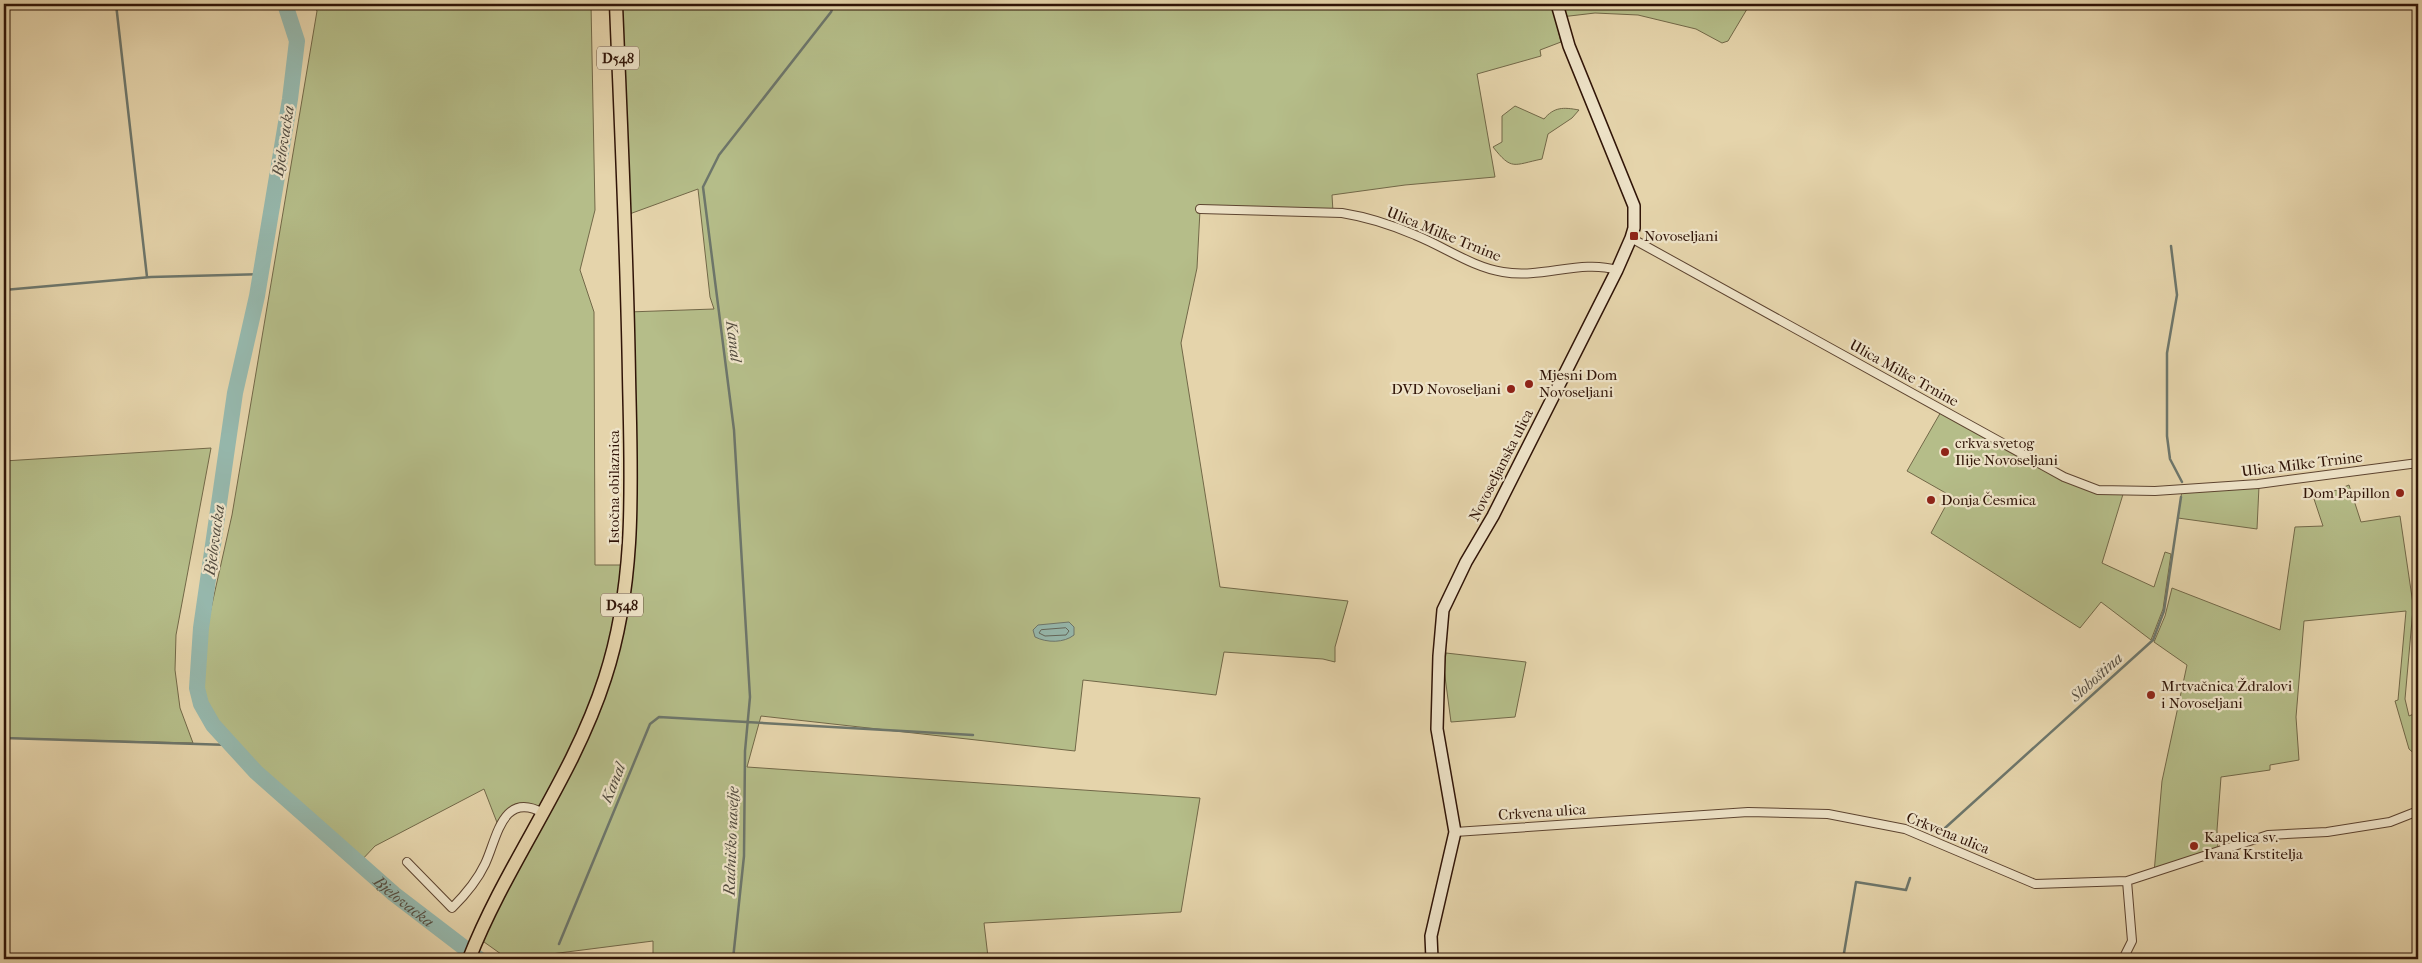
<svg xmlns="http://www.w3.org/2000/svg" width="2422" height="963" viewBox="0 0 2422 963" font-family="'IM FELL French Canon',serif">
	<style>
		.green { fill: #b5bd89; stroke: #726848 }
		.water { fill: #96b8ad; stroke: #6d766b }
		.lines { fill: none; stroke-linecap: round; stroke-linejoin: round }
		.shore { stroke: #63665a; stroke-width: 1 }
		.stream { stroke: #6d766b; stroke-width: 2.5 }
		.river { stroke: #96b8ad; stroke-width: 16 }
		.street-casing { stroke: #5d4430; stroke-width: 10 }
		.secondary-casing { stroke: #301407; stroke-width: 14 }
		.primary-casing { stroke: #301407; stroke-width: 15 }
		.street { stroke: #eee3c8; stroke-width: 8 }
		.secondary { stroke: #eee3c8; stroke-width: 11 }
		.primary { stroke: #e5d4ab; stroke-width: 12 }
		.poi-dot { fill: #8f2418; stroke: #eee3c8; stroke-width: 2 }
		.labels { text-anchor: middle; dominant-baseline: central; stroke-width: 4.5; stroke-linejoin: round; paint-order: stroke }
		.shield { fill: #eee3c8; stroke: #695241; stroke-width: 1 }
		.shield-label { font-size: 14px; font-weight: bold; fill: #301407 }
		.street-label { font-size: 15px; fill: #301407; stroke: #eee3c8 }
		.poi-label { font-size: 15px; fill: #301407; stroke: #eee3c8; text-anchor: start }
		.water-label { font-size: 16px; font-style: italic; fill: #544d41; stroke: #eee3c8 }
	</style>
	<rect width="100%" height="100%" fill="#e5d4ab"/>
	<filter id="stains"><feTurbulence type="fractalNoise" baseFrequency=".004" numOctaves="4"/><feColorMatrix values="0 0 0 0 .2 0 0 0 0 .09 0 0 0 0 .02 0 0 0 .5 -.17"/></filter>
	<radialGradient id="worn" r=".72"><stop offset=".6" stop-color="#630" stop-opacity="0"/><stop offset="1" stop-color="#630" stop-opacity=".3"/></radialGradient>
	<!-- green -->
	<path class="green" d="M314,4h277l4,206 -15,60 14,42 1,253h31l2,-253 86,-3 -4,-12 -12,-108 -74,27 -8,-212h887l2,5 47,-5 9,38 -21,8 1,6 -64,18 18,103 -90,8 -73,10 1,17 -133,-2 -3,58 -16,75 39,244 128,14 -13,46v15l-12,-3 -99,-7 -8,43 -133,-15 -8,71 -314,-35 -14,51 453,31 -19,114 -197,11 4,34 -73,1 1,1h-183v-4h-4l-76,3v-17l-102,13 -7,5h-36l-31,-22 65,-128c-20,-7 -36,-7 -44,16l-14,-36 -109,57 -16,17c-44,-39 -134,-106 -158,-158 -4,-11 -4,-22 -4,-34l35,-156 85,-504z
		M1558,4h192l-22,37 -6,2 -26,-14 -58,-14 -43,-2 -34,4z
		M1515,106l29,13c10,-12 19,-12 35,-9l-7,8 -24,16 -6,25c-29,6 -30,12 -49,-12l9,-5v-26z
		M1942,410l156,80 26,1 -22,72 52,24 11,-35 6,2 -8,55 -12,31 -50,-38 -21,26 -149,-95 20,-37 -44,-25z
		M211,448l-35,187 -1,35 5,38 13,35 -189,-5v-277z
		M2349,485l12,37 39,-6 13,88 5,-1v5l-5,1 -8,90 4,17 9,-4v21l-3,1 3,9v14l-9,-8 -14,-48 3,-1 8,-89 -102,10 -8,96 3,43 -29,5v5l-49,7 -4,53 1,23 -64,20 8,-92 25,-116 -33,-23 11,-26 7,-28 108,42 15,-103 28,-1 -9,-27z
		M2259,486l-2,43 -79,-11 4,-28z
		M1446,653l80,9 -11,55 -64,5 -7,-53z"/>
	<!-- water -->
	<path class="water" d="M1069,622l5,5v8c-10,8 -27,8 -39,2l-2,-7 5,-5z"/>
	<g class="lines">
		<!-- shore -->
		<path class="shore" d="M1066,628l3,3 -3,4 -21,1 -6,-3 2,-3z"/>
		<!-- stream -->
		<path class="stream" d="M116,4l31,273
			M2171,246l6,49 -10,58v83l3,23 12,23
			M4,290l147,-13 110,-3
			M4,738l226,7
			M1945,828l208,-188 11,-29 17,-114
			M559,944l91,-220 9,-7 314,18
			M733,959l11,-103 1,-105 5,-54 -16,-267 -31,-243 16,-32 112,-143 3,-8
			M1843,959l13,-77 50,8 4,-12"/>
		<!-- river -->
		<path class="river" id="s1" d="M285,4l12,37 -7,58 -33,197 -22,97 -34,235 -4,60 4,16 12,21 43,47 138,122 85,65"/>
		<!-- street casing -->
		<g class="street-casing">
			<path id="street" d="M1200,209l142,4c25,4 50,12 73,22 30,12 57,32 88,37 39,7 78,-13 114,-2
				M1631,238l433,239 34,13 57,1 103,-7 160,-21
				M1455,832l293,-20 80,2 77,15 130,55 92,-3 141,-46 59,-3 63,-10 28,-11
				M407,862l45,46c13,-13 25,-27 33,-44 12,-25 17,-74 58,-51
				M2123,959l9,-18 -5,-60"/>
		</g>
		<!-- secondary casing -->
		<g class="secondary-casing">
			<path id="secondary" d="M1432,959l-1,-23 24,-104 -18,-103 2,-73 4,-46 23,-48 27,-46 124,-246 14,-32 3,-10v-22l-65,-160 -12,-42"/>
		</g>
		<!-- primary casing -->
		<g class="primary-casing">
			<path id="primary" d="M469,959c38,-97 104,-181 136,-281 32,-98 26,-200 24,-301 -2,-125 -8,-249 -13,-373"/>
		</g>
		<!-- street -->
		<use href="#street" class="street"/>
		<!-- secondary -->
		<use href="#secondary" class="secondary"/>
		<!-- primary -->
		<use href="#primary" class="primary"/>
	</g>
	<!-- markers -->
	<g class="poi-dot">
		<rect x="1629" y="231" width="10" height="10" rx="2.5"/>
		<circle cx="1529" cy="384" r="5"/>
		<circle cx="1511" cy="389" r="5"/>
		<circle cx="1945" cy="452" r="5"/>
		<circle cx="2400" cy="493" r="5"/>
		<circle cx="1931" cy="500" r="5"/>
		<circle cx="2151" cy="695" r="5"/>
		<circle cx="2194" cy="846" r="5"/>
	</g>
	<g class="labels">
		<!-- shield labels -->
		<g class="shield">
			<rect x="597" y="46.5" width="42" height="23" rx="4"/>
			<rect x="601" y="593.5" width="42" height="23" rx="4"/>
		</g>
		<g class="shield-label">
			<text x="618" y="58">D548</text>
			<text x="622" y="605">D548</text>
		</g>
		<!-- street labels -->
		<g class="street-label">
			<text transform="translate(1444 234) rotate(22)">Ulica Milke Trnine</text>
			<text transform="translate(1904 373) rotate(29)">Ulica Milke Trnine</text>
			<text transform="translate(2302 464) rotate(-7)">Ulica Milke Trnine</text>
			<text transform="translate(1501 465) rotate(-63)">Novoseljanska ulica</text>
			<text transform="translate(614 487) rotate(-90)">Istočna obilaznica</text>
			<text transform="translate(1542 812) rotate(-4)">Crkvena ulica</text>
			<text transform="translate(1948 833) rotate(22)">Crkvena ulica</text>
		</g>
		<!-- poi labels -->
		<g class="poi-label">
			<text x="1644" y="236">Novoseljani</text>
			<text x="1539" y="375">Mjesni Dom<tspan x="1539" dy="17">Novoseljani</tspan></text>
			<text x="1501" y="389" text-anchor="end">DVD Novoseljani</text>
			<text x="1955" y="443">crkva svetog<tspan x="1955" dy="17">Ilije Novoseljani</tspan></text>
			<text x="2390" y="493" text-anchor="end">Dom Papillon</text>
			<text x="1941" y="500">Donja Česmica</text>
			<text x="2161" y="686">Mrtvačnica Ždralovi<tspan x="2161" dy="17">i Novoseljani</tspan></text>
			<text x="2204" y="837">Kapelica sv.<tspan x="2204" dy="17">Ivana Krstitelja</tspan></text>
		</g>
		<!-- water labels -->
		<g class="water-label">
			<text transform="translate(283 141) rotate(-81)">Bjelovacka</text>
			<text transform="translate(734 341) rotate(83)">Kanal</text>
			<text transform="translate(214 540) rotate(-82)">Bjelovacka</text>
			<text transform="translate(2096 677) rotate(-42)">Sloboština</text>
			<text transform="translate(613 783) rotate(-68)">Kanal</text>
			<text transform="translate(731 841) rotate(-88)">Radničko naselje</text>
			<text stroke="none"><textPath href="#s1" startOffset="995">Bjelovacka</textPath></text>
		</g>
	</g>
	<!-- margin -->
	<rect width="2422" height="963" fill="none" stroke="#e5d4ab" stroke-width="20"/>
	<rect x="5" y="5" width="2412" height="953" fill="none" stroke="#301407" stroke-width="2.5"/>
	<rect x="10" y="10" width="2402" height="943" fill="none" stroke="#301407"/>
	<rect width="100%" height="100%" filter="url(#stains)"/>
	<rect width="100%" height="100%" fill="url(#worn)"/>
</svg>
